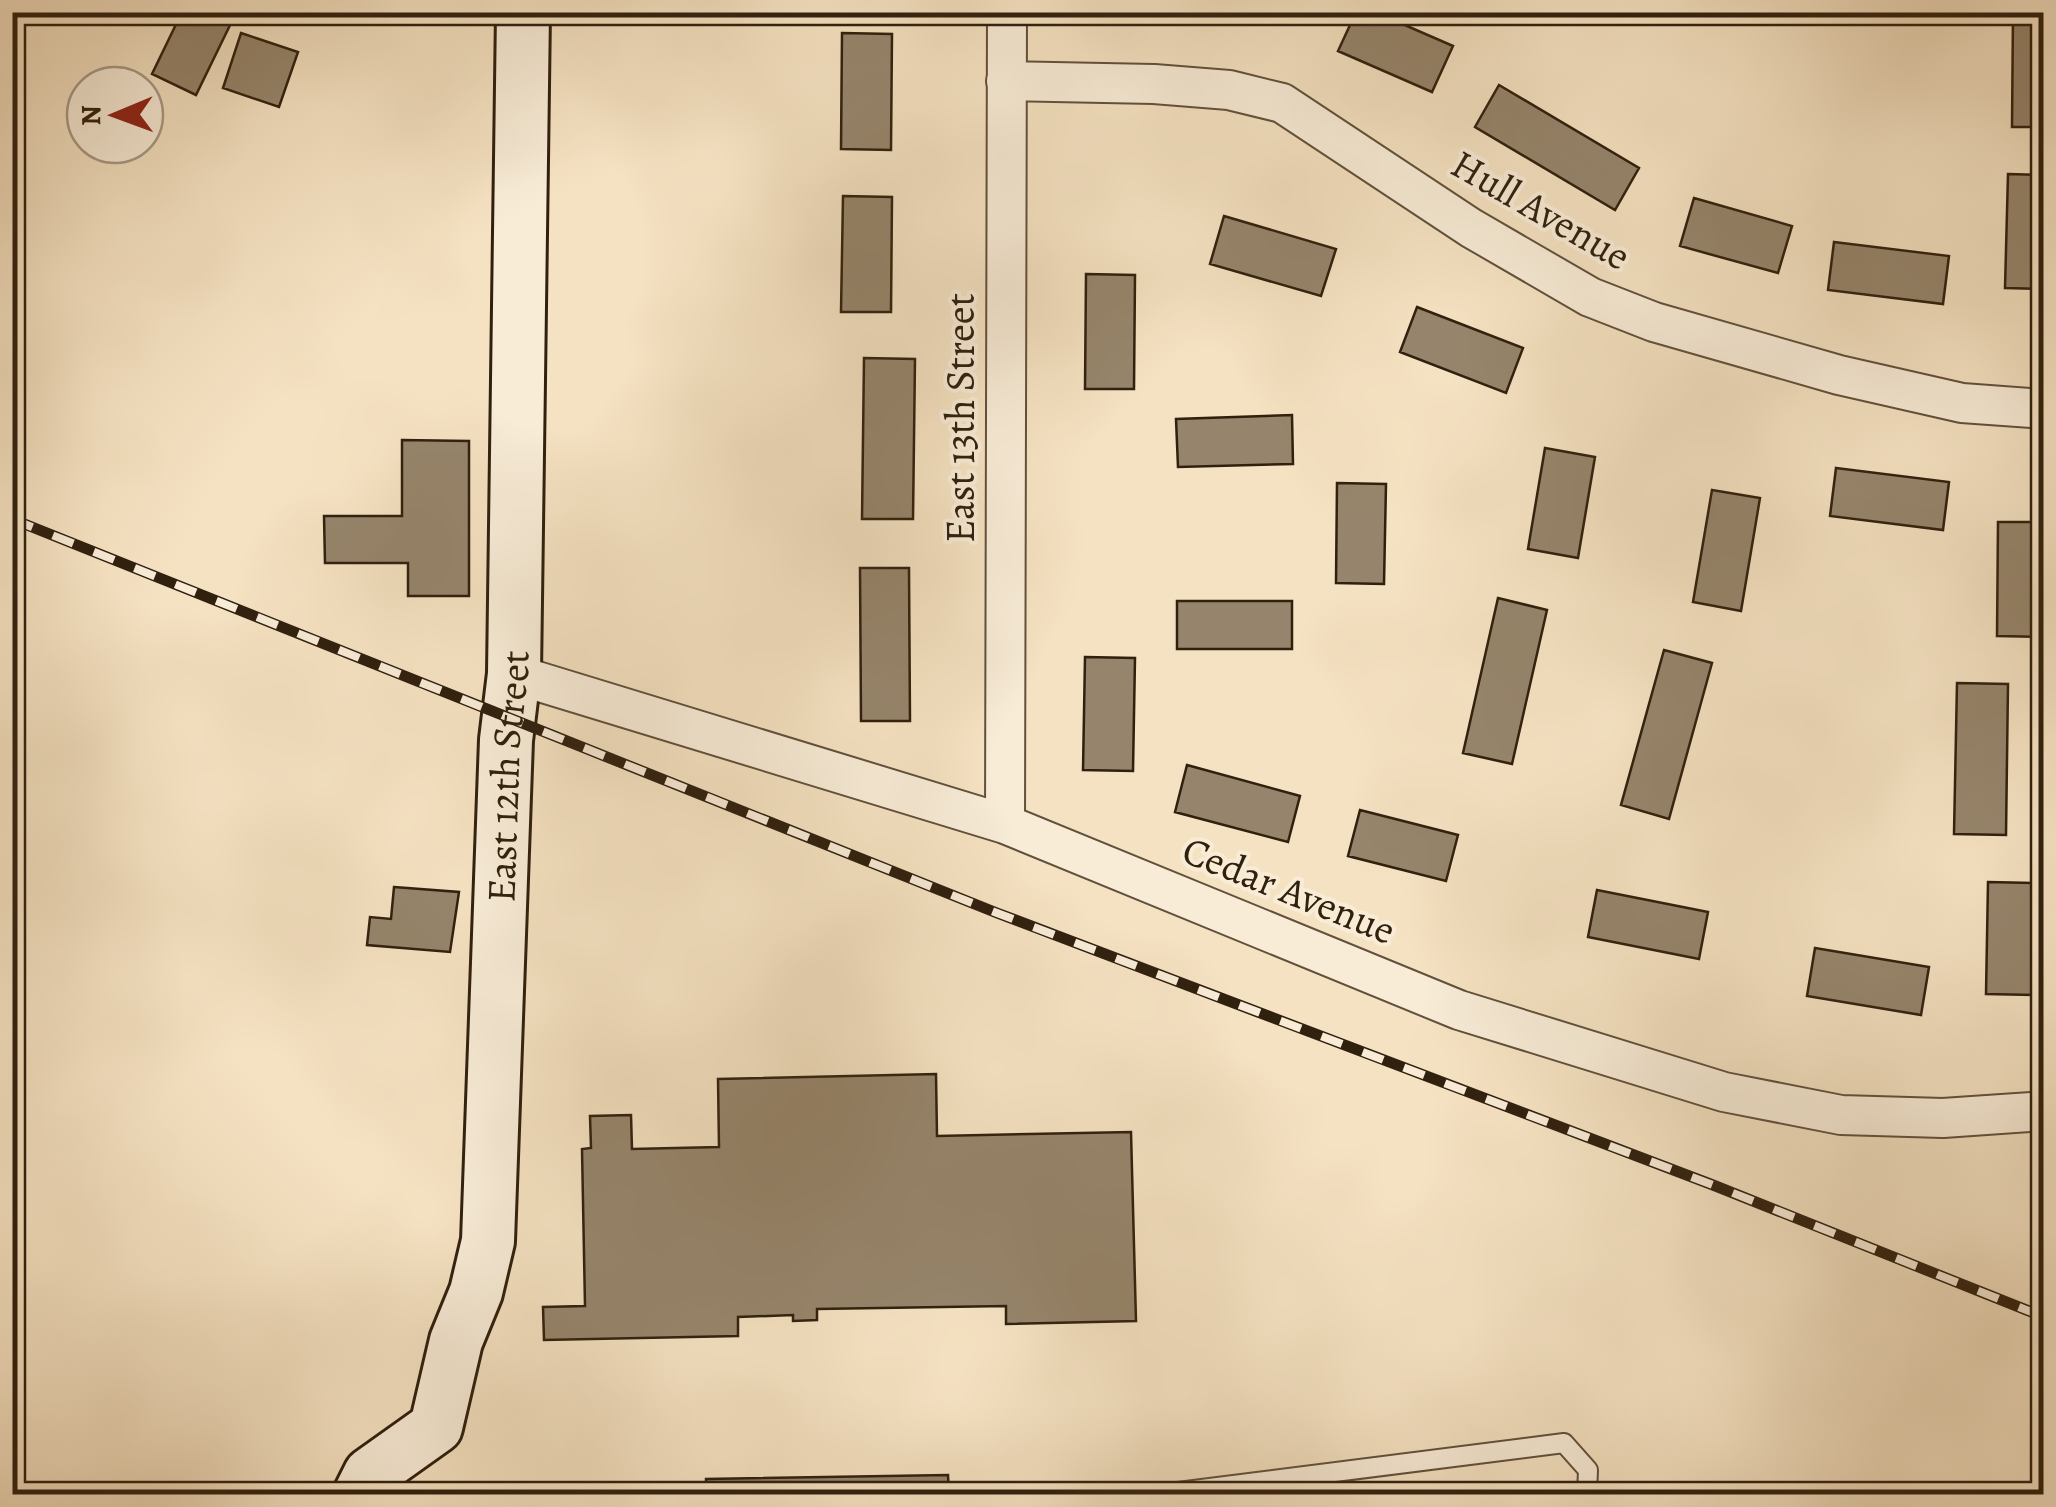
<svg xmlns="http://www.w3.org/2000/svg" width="2056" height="1507" viewBox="0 0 2056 1507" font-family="Alegreya,serif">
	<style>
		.building { fill: #96856c; stroke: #30200e; stroke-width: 2.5 }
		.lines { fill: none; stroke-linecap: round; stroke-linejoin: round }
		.lane-casing { stroke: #61503b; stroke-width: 22 }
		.street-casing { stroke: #61503b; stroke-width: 42 }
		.secondary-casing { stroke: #30200e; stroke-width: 58 }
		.lane { stroke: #f8ecd7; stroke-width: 18 }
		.street { stroke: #f8ecd7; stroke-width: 38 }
		.secondary { stroke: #f8ecd7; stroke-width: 52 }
		.rail-casing { stroke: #30200e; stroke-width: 11 }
		.rail { stroke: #f8ecd7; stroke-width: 8; stroke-dasharray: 22; stroke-linecap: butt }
		.labels { text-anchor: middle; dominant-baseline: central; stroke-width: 8; stroke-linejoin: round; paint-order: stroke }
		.street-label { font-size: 40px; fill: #30200e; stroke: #f8ecd7 }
	</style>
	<rect width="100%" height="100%" fill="#f5e2c2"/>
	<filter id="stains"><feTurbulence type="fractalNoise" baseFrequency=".002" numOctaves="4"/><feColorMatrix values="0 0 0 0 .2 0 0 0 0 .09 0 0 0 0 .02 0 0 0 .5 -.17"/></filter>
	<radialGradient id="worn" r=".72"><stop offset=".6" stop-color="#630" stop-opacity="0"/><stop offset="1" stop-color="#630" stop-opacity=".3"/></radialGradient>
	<!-- building -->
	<path class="building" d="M182,12h32l18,9 -36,74 -44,-21z
		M1356,12h19l78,34 -21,46 -94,-41z
		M2013,13h31v114h-32z
		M241,33l57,19 -19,55 -56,-19z
		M842,33l50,1 -1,116 -50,-1z
		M1499,85l140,83 -24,42 -140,-83z
		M2008,174l36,1v114l-39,-1z
		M843,196l49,1 -1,115h-50z
		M1694,198l98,28 -14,47 -98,-27z
		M1224,216l112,33 -15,47 -111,-32z
		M1834,242l115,14 -6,48 -115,-14z
		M1086,274l49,1 -1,114h-49z
		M1417,307l106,41 -17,45 -106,-41z
		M864,358l51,1 -2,160h-51z
		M1292,415l1,49 -115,3 -2,-48z
		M402,440l67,1v155h-61v-33h-83l-1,-47h78z
		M1545,448l50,9 -17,101 -50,-9z
		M1836,468l113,14 -6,48 -113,-14z
		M1337,483l49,1 -2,100 -48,-1z
		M1712,490l48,8 -19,113 -48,-9z
		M1998,522h46v115l-47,-1z
		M860,568h49l1,153h-49z
		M1498,598l49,12 -35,154 -49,-11z
		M1177,601h115v48h-115z
		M1664,650l48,13 -43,156 -48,-14z
		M1085,657l50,1 -2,113 -50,-1z
		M1957,683l51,1 -2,151 -52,-1z
		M1187,765l113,31 -12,46 -113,-30z
		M1360,810l98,25 -12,46 -98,-25z
		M1988,882l49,1 -2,112 -49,-1z
		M394,887l65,5 -9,60 -83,-7 3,-28 21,2z
		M1597,890l111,22 -9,47 -111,-22z
		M1815,948l114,19 -8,48 -114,-19z
		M936,1074l1,62 194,-4 5,189 -130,3v-18l-189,3v11l-24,1v-6l-55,2v19l-194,4 -1,-33 42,-1 -3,-157 9,-1 -1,-32 41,-1 1,34 87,-2 -1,-68z
		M948,1475l1,19h-243v-15z"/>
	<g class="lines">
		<!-- lane casing -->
		<g class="lane-casing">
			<path id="lane" d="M1162,1494l402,-51 24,27 -1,24"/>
		</g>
		<!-- street casing -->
		<g class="street-casing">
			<path id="street" d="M1006,81l148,3 75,6 53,13 189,125 119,69 64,25 185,53 123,28 82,6
				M514,674l491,150 454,186 265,82 117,23 102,3 101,-7
				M1005,824l2,-812"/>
		</g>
		<!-- secondary casing -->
		<g class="secondary-casing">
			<g id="secondary">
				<path id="s1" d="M360,1494l10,-20 66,-47 20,-86 20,-49 12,-51 18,-501 8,-66 9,-662"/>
			</g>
		</g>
		<!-- lane -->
		<use href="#lane" class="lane"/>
		<!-- street -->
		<use href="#street" class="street"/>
		<!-- secondary -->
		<use href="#secondary" class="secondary"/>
		<!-- rail casing -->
		<g class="rail-casing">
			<path id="rail" d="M12,519l985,394 716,272 331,132"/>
		</g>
		<!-- rail -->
		<use href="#rail" class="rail"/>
	</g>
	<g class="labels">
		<!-- street labels -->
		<g class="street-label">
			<text transform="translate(1541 210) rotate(30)">Hull Avenue</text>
			<text transform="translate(960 418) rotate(-90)">East 13th Street</text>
			<text stroke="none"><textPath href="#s1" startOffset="762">East 12th Street</textPath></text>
			<text transform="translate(1289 890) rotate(22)">Cedar Avenue</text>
		</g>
	</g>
	<!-- margin -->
	<rect width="2056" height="1507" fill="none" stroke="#f5e2c2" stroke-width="50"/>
	<rect x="15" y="15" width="2026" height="1477" fill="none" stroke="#30200e" stroke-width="5"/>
	<rect x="25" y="25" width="2006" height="1457" fill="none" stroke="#30200e" stroke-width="2.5"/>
	<!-- north arrow -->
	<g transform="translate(115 115) rotate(269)"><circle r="48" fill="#f8ecd7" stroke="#a89a87" stroke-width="2.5"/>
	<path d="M0-8L18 38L0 25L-18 38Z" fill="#8f2418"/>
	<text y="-15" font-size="28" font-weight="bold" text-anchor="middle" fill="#30200e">N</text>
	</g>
	<rect width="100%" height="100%" filter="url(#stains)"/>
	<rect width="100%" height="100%" fill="url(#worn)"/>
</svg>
